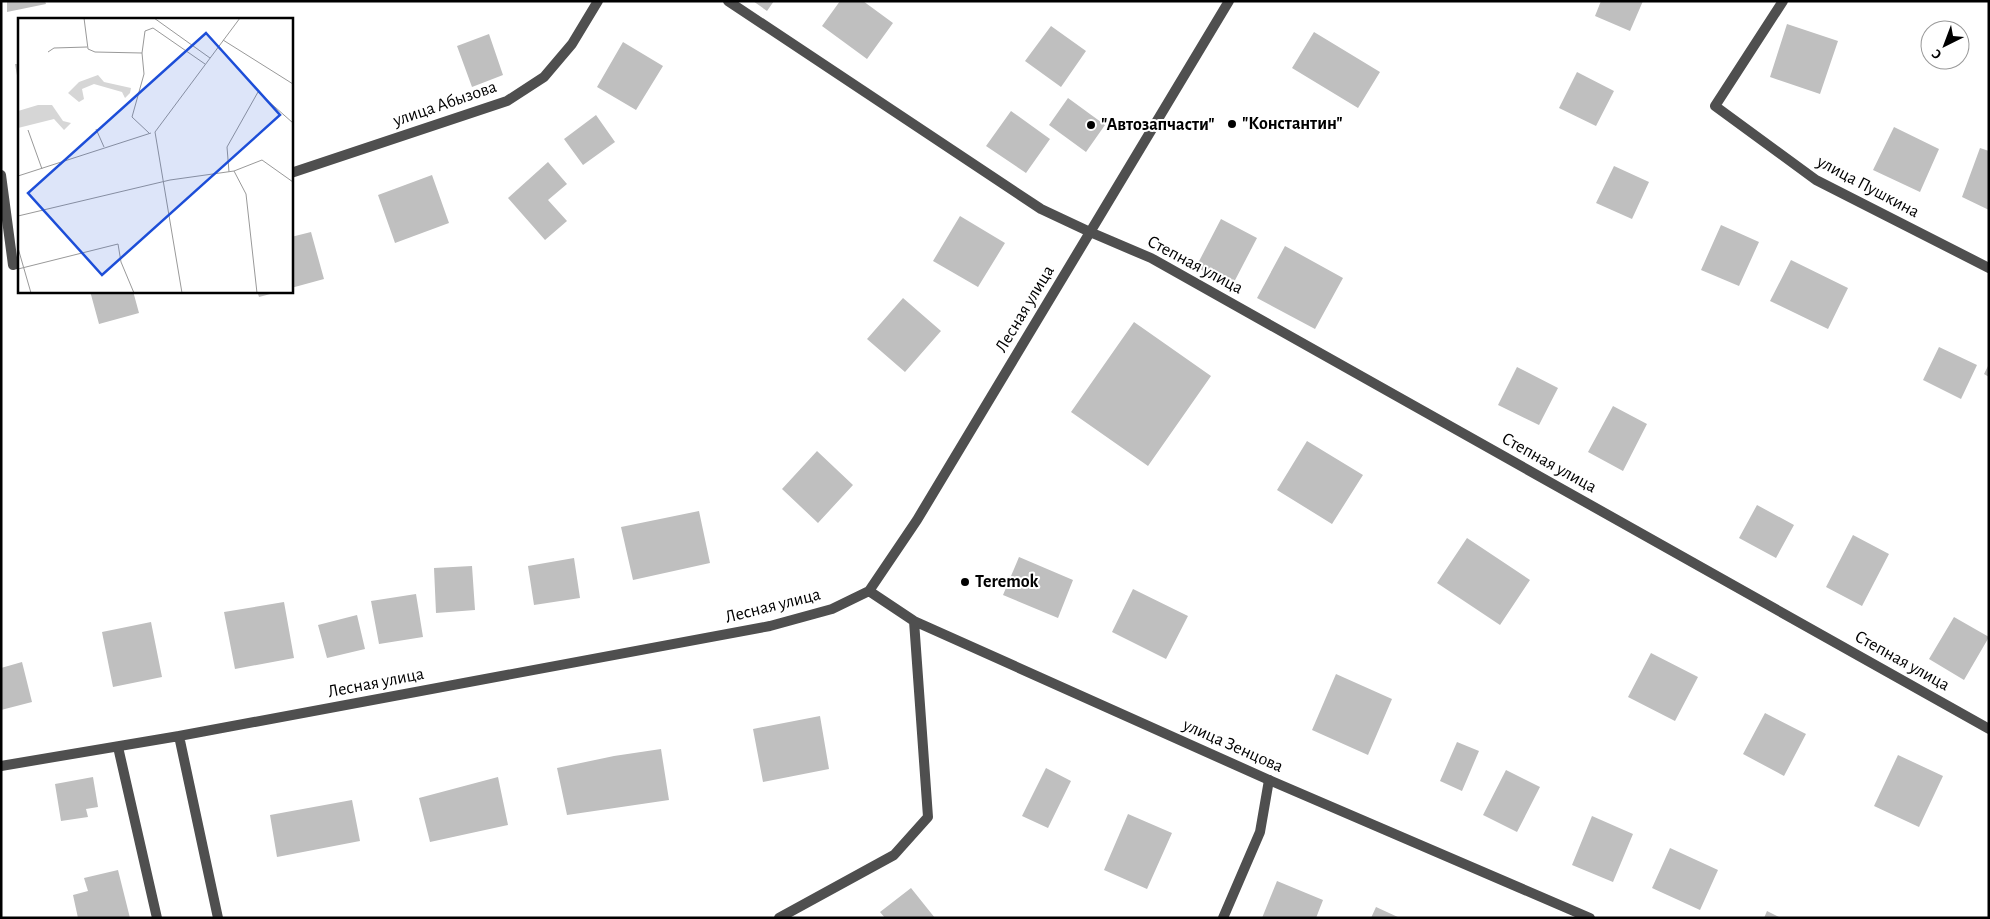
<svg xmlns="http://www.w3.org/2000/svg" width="1990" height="919" viewBox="0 0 1990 919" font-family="'Alegreya Sans',sans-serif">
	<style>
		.building { fill: #bfbfbf }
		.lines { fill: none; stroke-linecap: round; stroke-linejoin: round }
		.lane { stroke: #4f4f4f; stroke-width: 10 }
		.street { stroke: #4f4f4f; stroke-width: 10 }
		.poi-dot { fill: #000; stroke: #fff; stroke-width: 2 }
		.labels { text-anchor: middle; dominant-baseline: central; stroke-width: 4; stroke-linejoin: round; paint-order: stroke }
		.street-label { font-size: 18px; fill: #000; stroke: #fff }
		.poi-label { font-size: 18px; font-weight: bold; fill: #000; stroke: #fff; text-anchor: start }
		.inset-road { fill: none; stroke: #999; stroke-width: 1 }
		.view { fill: #1d4ed8; fill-opacity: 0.15; stroke: #1d4ed8; stroke-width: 2.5 }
		.inset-edge { fill: none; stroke: #000; stroke-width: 2.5 }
	</style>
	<rect width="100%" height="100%" fill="#fff"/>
	<!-- building -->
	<path class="building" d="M7,1h38l1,3 -39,8z
		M753,1h21l-7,10z
		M840,1h23l30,22 -26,36 -45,-33z
		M1601,1h42l-13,30 -35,-15z
		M1787,24l51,17 -18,53 -50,-17z
		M1051,26l35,25 -25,36 -36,-26z
		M1314,32l66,40 -22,36 -66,-40z
		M489,34l14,41 -31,12 -15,-41z
		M623,42l40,24 -27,44 -39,-23z
		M15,64h4v16l-1,1z
		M1577,72l37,19 -18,35 -37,-18z
		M1068,98l37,27 -19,27 -37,-27z
		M1011,111l39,28 -24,34 -40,-27z
		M596,115l19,27 -32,23 -19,-26z
		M1894,127l45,22 -19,43 -47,-22z
		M1980,148l9,3v59l-27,-13z
		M548,162l19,22 -19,16 19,21 -22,19 -37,-42z
		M1614,166l35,16 -17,37 -36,-16z
		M432,175l17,48 -54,20 -17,-48z
		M960,216l45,27 -27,44 -45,-26z
		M1221,219l36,19 -25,48 -36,-19z
		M1721,225l38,17 -20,44 -38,-16z
		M311,232l13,47 -33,9v-51z
		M1285,246l58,32 -28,51 -58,-31z
		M1791,260l57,28 -20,41 -58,-28z
		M90,291h43l6,22 -40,11z
		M257,291h21v1l-19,5z
		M903,298l38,33 -36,41 -38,-33z
		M1134,322l77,54 -63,90 -77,-54z
		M1939,347l38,18 -16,34 -38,-19z
		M1989,364v13l-5,-3z
		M1517,367l41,21 -19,37 -41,-20z
		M1613,406l34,18 -24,47 -35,-19z
		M1307,441l56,34 -31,49 -55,-34z
		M817,451l36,34 -35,38 -36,-34z
		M1757,505l37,20 -18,33 -37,-20z
		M699,511l11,52 -77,17 -12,-53z
		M1853,535l36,19 -27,52 -36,-19z
		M1467,538l63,42 -30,45 -63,-42z
		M1019,557l54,23 -15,38 -55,-23z
		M574,558l6,40 -46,7 -6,-39z
		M472,566l3,44 -39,3 -2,-45z
		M1133,589l55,27 -22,43 -54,-27z
		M416,594l7,43 -44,7 -8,-43z
		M284,602l10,56 -59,11 -11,-57z
		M357,615l8,34 -38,9 -9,-33z
		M1954,617l35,20 -25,43 -35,-21z
		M151,622l11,55 -49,10 -11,-55z
		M1651,653l47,24 -23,44 -47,-24z
		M22,662l10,40 -31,8v-42z
		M1336,674l56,25 -24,56 -56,-25z
		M1765,713l41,21 -22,42 -41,-22z
		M820,716l9,53 -66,13 -10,-53z
		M1457,742l22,9 -17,40 -22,-10z
		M661,749l8,51 -102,15 -10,-47 57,-12z
		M1898,755l45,21 -24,51 -45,-21z
		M1046,768l25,13 -23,47 -26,-12z
		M1506,770l34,17 -23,45 -34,-17z
		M93,777l5,30 -12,2 2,8 -27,4 -6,-37z
		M498,777l10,48 -78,17 -11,-44z
		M352,800l8,41 -83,16 -7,-42z
		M1128,814l44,19 -25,56 -43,-19z
		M1592,816l41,18 -20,48 -41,-17z
		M1670,848l48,22 -18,40 -48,-22z
		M118,870l12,48h-52l-5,-23 15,-4 -4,-13z
		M1277,881l46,19 -7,18h-54z
		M911,888l24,30h-50l-5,-6z
		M1376,907l24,11h-29z
		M1767,911l14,7h-17z"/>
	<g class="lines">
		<!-- lane -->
		<path class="lane" d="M118,747l39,171
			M1223,918l37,-86 9,-52"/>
		<!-- street -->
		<path class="street" d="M728,1l313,208 49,23 61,26 838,471
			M1783,1l-68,105 101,74 173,88
			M291,173l216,-72 37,-24 28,-33 26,-43
			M1,175l12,90 6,-2
			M869,591l45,30 355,159 321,138
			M179,736l39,182
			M1,766l178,-30 591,-110 62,-17 37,-18 48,-71 312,-519
			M779,918l115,-63 34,-38 -14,-196"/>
	</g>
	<!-- markers -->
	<g class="poi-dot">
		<circle cx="1232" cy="124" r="5"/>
		<circle cx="1091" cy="125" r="5"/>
		<circle cx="965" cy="582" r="5"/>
	</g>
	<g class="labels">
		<!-- street labels -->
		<g class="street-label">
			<text transform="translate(445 104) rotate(-19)">улица Абызова</text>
			<text transform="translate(1868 187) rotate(28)">улица Пушкина</text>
			<text transform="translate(1195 265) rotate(28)">Степная улица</text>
			<text transform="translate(1025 309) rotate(-59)">Лесная улица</text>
			<text transform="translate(1549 463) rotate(29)">Степная улица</text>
			<text transform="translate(773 606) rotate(-14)">Лесная улица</text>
			<text transform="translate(1902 661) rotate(29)">Степная улица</text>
			<text transform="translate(376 683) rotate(-11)">Лесная улица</text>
			<text transform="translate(1233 746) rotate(24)">улица Зенцова</text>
		</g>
		<!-- poi labels -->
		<g class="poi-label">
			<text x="1242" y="124">"Константин"</text>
			<text x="1101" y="125">"Автозапчасти"</text>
			<text x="975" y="582">Teremok</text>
		</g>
	</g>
	<!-- overview -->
	<g transform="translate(18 18)">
		<rect width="275" height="275" fill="#fff"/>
		<path d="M80,57l6,7 27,6 -1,5 -5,5 -3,-6 -28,-8 -12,5 2,10 -5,3 -11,-9 11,-11zM20,87h14l11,16 8,2 -7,7 -10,-11 -36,9v-17z" fill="#d6d6d6"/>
		<path class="inset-road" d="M66,0l4,31 7,3 47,1 2,21 -12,43 17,16M136,0l56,40M205,22l70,44M30,34l6,-4 33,-1M124,35l3,-22 8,-3 52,36M78,111l8,18M10,112l14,39M216,153l12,23 11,99M211,154l-2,-25 31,-55 35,31M0,158l133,-43M0,198l152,-36 64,-9 28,-11 31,22M0,230l13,45M0,251l100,-25 3,18 13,31M164,275l-27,-161 85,-114"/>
		<path class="view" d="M188,15l74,82 -178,160 -74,-82z"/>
		<rect width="275" height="275" class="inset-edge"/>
	</g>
	<!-- border -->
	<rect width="1990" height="919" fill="none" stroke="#000000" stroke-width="5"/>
	<!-- north arrow -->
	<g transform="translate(1945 45) rotate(222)"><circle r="24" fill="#ffffff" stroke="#999999"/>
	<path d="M0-4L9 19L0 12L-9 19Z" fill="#000000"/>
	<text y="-8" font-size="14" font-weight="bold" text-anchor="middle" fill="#000000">С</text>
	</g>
</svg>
